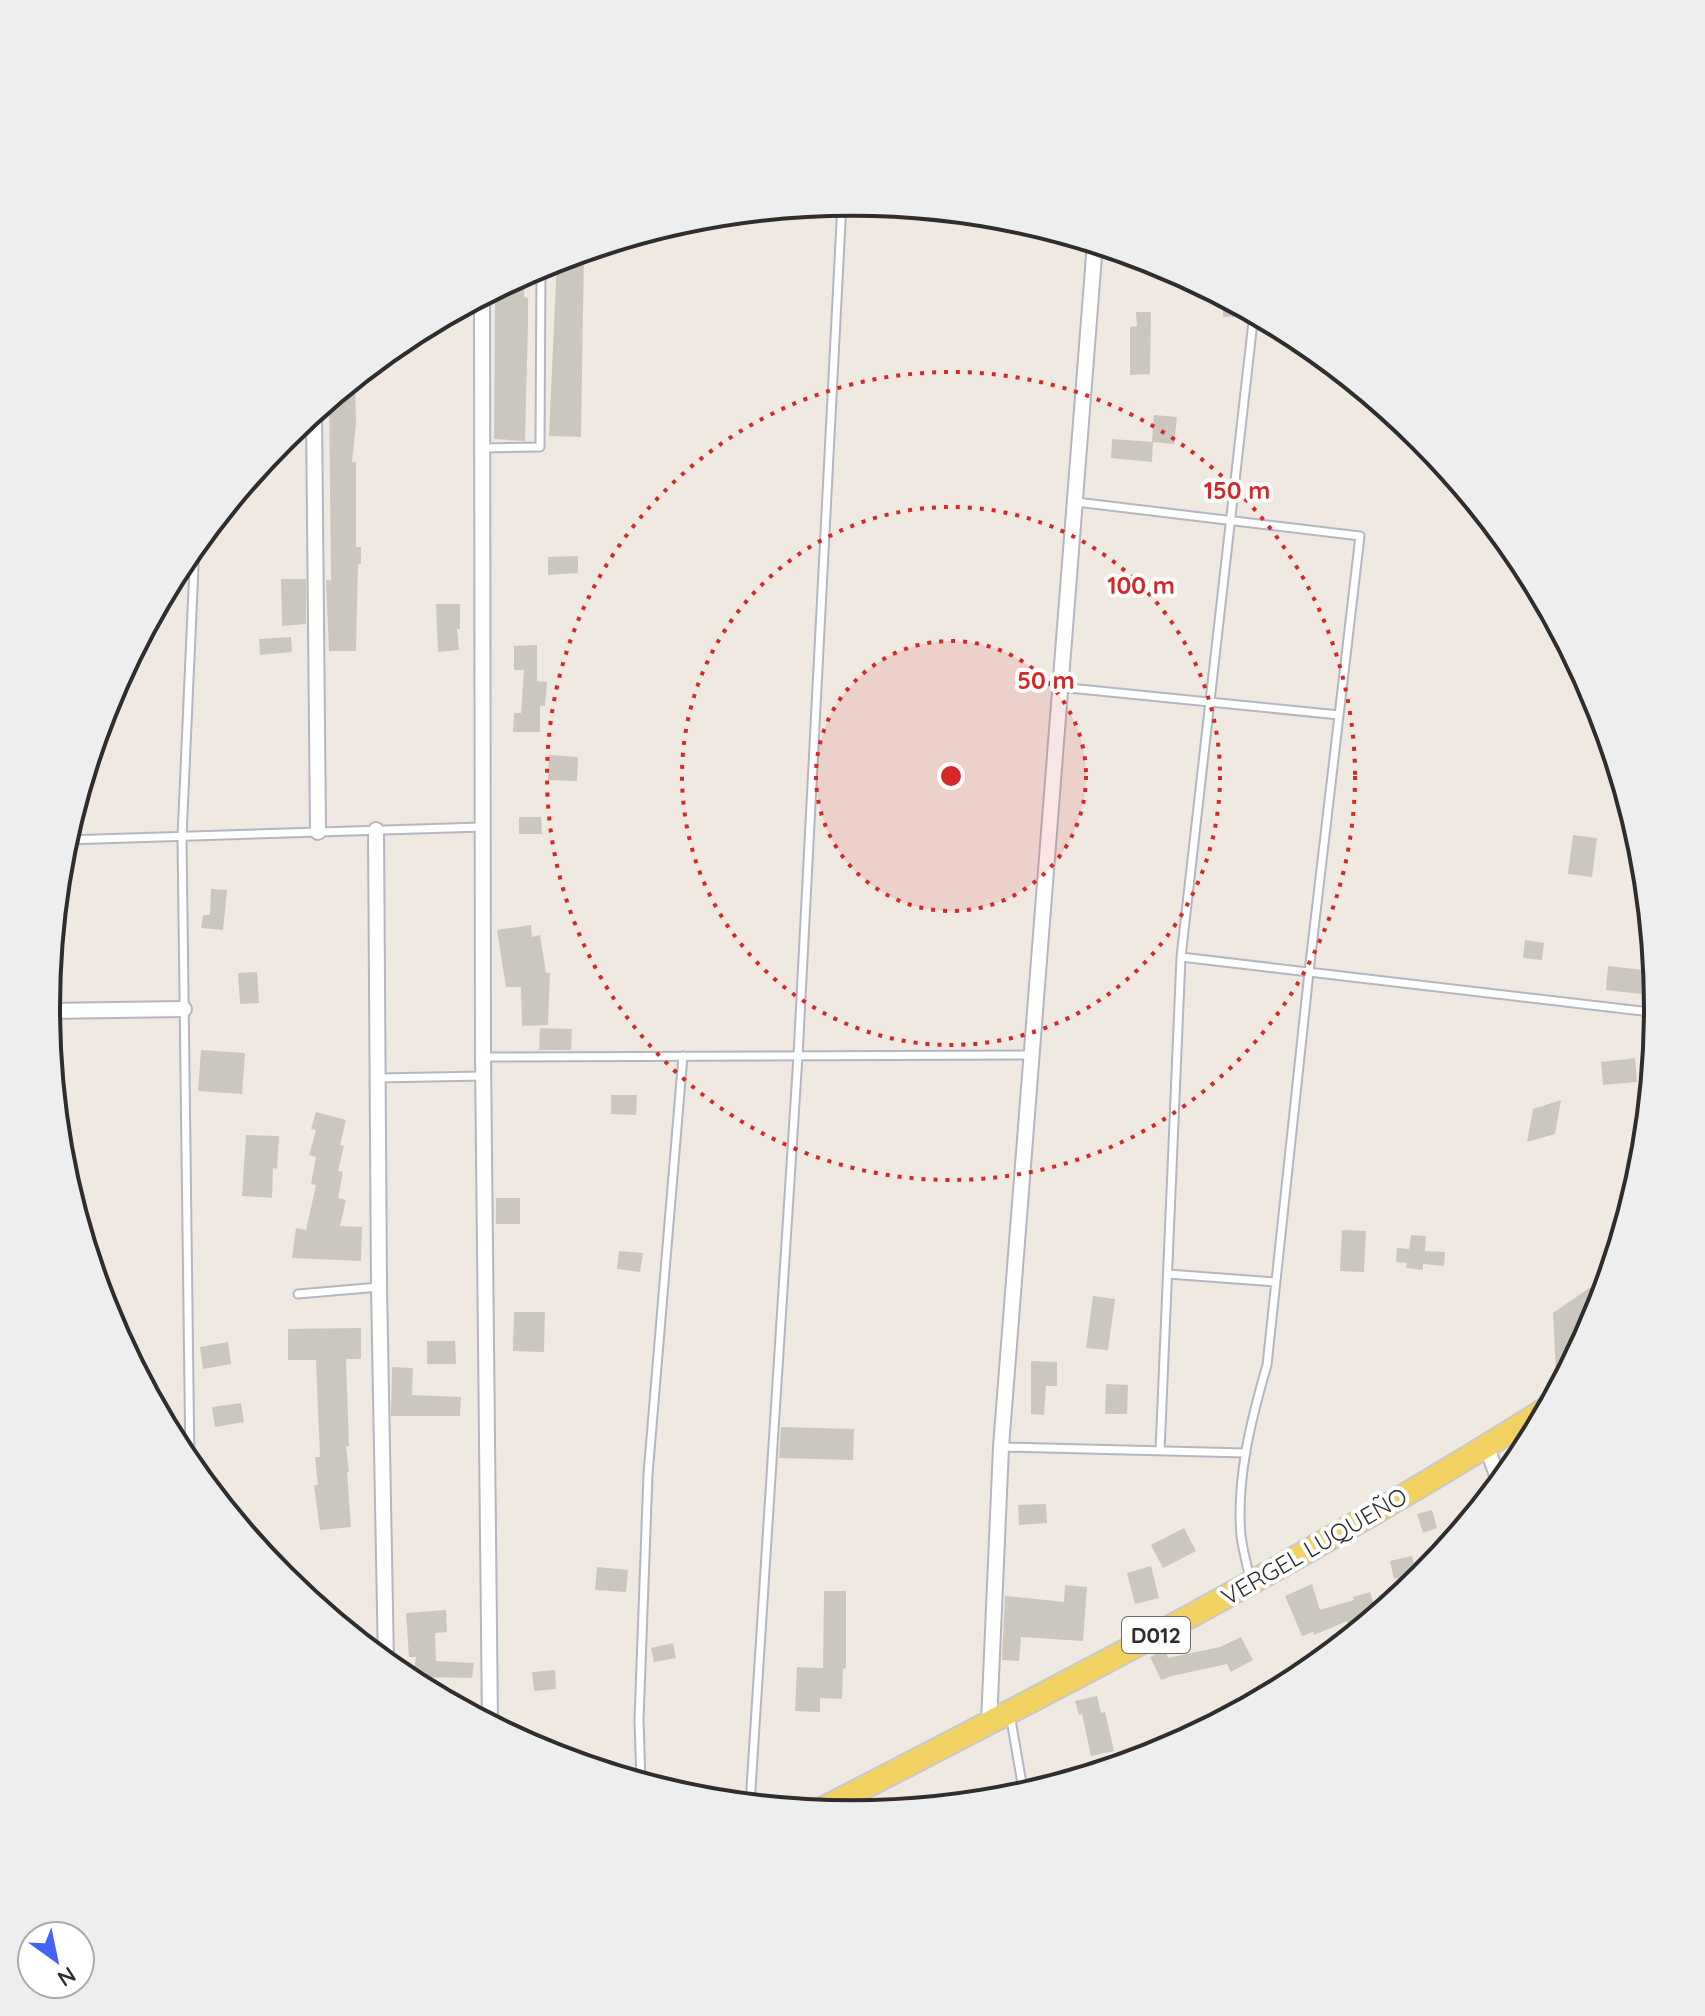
<svg xmlns="http://www.w3.org/2000/svg" width="1705" height="2016" viewBox="0 0 1705 2016" font-family="Quicksand,sans-serif">
	<style>
		.pitch { fill: #c9ec9a }
		.building { fill: #cbc7bf }
		.lines { fill: none; stroke-linecap: round; stroke-linejoin: round }
		.lane-casing { stroke: #b4b7c1; stroke-width: 11 }
		.street-casing { stroke: #b4b7c1; stroke-width: 18 }
		.primary-casing { stroke: #c9c9c9; stroke-width: 26 }
		.lane { stroke: #fff; stroke-width: 7 }
		.street { stroke: #fff; stroke-width: 14 }
		.primary { stroke: #f2d163; stroke-width: 22 }
		.ring { fill: none; stroke: #d62828; stroke-width: 4; stroke-dasharray: 4 8 }
		.labels { text-anchor: middle; dominant-baseline: central; stroke-width: 8; stroke-linejoin: round; paint-order: stroke }
		.shield { fill: #fff; stroke: #6d6d6d; stroke-width: 2 }
		.shield-label { font-size: 22px; font-weight: bold; fill: #2e2e2e }
		.street-label { font-size: 24px; fill: #2e2e2e; stroke: #fff }
		.rim { fill: none; stroke: #2e2e2e; stroke-width: 4 }
		.centre { fill: #d62828; stroke: #fff; stroke-width: 4 }
		.ring-label { font-size: 24px; text-anchor: middle; font-weight: bold; fill: #d62828; stroke: #fff; stroke-width: 8; stroke-linejoin: round; paint-order: stroke }
	</style>
	<rect width="100%" height="100%" fill="#efe9e1"/>
	<!-- pitch -->
	<path class="pitch" d="M1560,1386l-3,7 -156,95 -354,195 -244,127 -6,-1 397,-209 253,-143z"/>
	<!-- building -->
	<path class="building" d="M584,251l-3,186 -32,-1 8,-177z
		M525,273l-1,24 4,1v23l-3,120 -31,-2 1,-142h3v-10z
		M1223,296l26,14 -2,6 -24,1z
		M1136,312h15l-1,62 -20,1v-48l7,-1z
		M355,378l1,46 -4,38h4v85h5v17h-3l-2,87h-27l-3,-71h5l-2,-180z
		M1154,415l23,2 -3,27 -21,-2 -1,20 -41,-4 1,-19 40,3z
		M578,556v17l-30,2v-18z
		M281,579h25v45l-24,2z
		M436,604h24v25h-3l2,21 -21,2z
		M291,637l1,15 -32,3 -1,-16z
		M537,645v36l10,1 -2,24h-5v26h-27l1,-19h7l3,-43h-10v-24z
		M549,755l29,2 -1,24 -29,-1z
		M519,817h22l1,17h-23z
		M1573,835l24,3 -5,39 -24,-3z
		M211,889l16,1 -4,40 -22,-2 2,-13h7z
		M531,925l1,12 8,-2 6,38h4l-2,52 -26,1 -1,-39h-15l-9,-57z
		M1525,940l19,3 -2,17 -19,-2z
		M1608,966l35,4 -2,24 -35,-4z
		M257,972l2,31 -19,1 -2,-31z
		M540,1028l32,1 -1,21h-32z
		M201,1050l44,3 -3,41 -44,-3z
		M1635,1058l2,24 -34,3 -2,-23z
		M611,1095h26l-1,20 -25,-1z
		M1561,1100l-6,34 -28,8 6,-33z
		M316,1112l30,8 -6,25 4,1 -6,25 5,1 -5,26 8,2 -6,26 22,1 -1,34 -69,-3 4,-30 10,2 10,-45 -5,-1 5,-27 -7,-2 7,-25 -5,-1z
		M246,1135l33,1 -2,33 -4,-1 -1,30 -30,-2z
		M496,1198h24v26h-24z
		M1342,1230l24,1 -2,41 -24,-1z
		M1411,1235l15,1 -1,15 20,1 -1,14 -21,-2v6l-17,-2 1,-5 -11,-1 1,-14 12,1z
		M619,1251l24,2 -3,19 -23,-3z
		M1611,1273l-14,44 -40,76 -4,-80z
		M1093,1296l22,3 -7,51 -22,-2z
		M514,1312h31l-1,40 -31,-1z
		M361,1328v31h-15l3,87h-3l3,26h-2l4,55 -31,3 -6,-45h4l-3,-28h5l-4,-97h-28v-31z
		M427,1341h28l1,23h-29z
		M228,1342l3,22 -28,5 -3,-22z
		M1031,1361l26,1v24h-11l-2,29 -13,-1z
		M392,1367l21,1 -1,27 49,2 -1,19h-69z
		M1106,1384l22,1 -1,29h-22z
		M241,1403l3,19 -29,5 -3,-20z
		M781,1427l73,2 -1,31 -74,-2z
		M1046,1504l1,19 -28,2 -1,-20z
		M1432,1510l5,18 -14,5 -6,-19z
		M1184,1528l12,23 -33,17 -12,-23z
		M1412,1556l4,18 -22,5 -4,-18z
		M1151,1566l8,32 -24,6 -8,-31z
		M597,1567l31,3 -2,22 -31,-2z
		M1312,1584l8,26 34,-10 -1,-3 17,-5 7,24 -26,21 -4,-16 -33,14 -1,-3 -11,4 -17,-40z
		M1065,1585l22,2 -4,54 -62,-4 -2,24 -17,-1 3,-64 59,6z
		M824,1591h22v77l-3,1 -1,30 -22,-1v14l-25,-1 2,-44 26,1z
		M446,1610l1,22 -12,1 1,28 38,2 -2,15 -59,-1 3,-20h-7l-3,-44z
		M1241,1637l12,23 -22,12 -4,-8 -55,12 -11,4 -11,-23 15,-7 3,8 52,-11z
		M673,1643l3,15 -22,4 -3,-14z
		M555,1670l1,19 -22,2 -2,-19z
		M1097,1696l4,17 4,-1 9,39 -23,5 -9,-42 -3,1 -4,-14z"/>
	<g class="lines">
		<!-- lane casing -->
		<g class="lane-casing">
			<path id="lane" d="M483,448l57,-1 1,-182
				M1076,502l284,34 -51,436 -42,393c-16,55 -31,114 -26,171 2,15 6,29 9,43
				M1059,687l280,28
				M65,840l417,-13
				M1181,957l478,56
				M483,1057l547,-2
				M378,1078l105,-2
				M1168,1274l107,8
				M298,1294l81,-7
				M1001,1447l245,6
				M1160,1451l21,-494 73,-644
				M190,1466l-8,-629 13,-293
				M1010,1714l14,81
				M641,1783l-2,-63 9,-246 35,-418
				M750,1804l48,-748 44,-853"/>
		</g>
		<!-- street casing -->
		<g class="street-casing">
			<path id="street" d="M482,296l1,761 7,667
				M314,412l4,420
				M376,830l3,457 7,376
				M46,1011l138,-2
				M1487,1447l13,37
				M989,1723l12,-276 94,-1204"/>
		</g>
		<!-- primary casing -->
		<g class="primary-casing">
			<path id="primary" d="M818,1811c248,-127 496,-255 731,-404"/>
		</g>
		<!-- lane -->
		<use href="#lane" class="lane"/>
		<!-- street -->
		<use href="#street" class="street"/>
		<!-- primary -->
		<use href="#primary" class="primary"/>
	</g>
	<!-- distance rings -->
	<circle cx="951" cy="776" r="135" fill="#d62828" fill-opacity=".12"/>
	<g class="ring">
		<circle cx="951" cy="776" r="135"/>
		<circle cx="951" cy="776" r="269"/>
		<circle cx="951" cy="776" r="404"/>
	</g>
	<g class="labels">
		<!-- shield labels -->
		<rect class="shield" x="1122" y="1617" width="68" height="36" rx="6"/>
		<g class="shield-label">
			<text x="1156" y="1635">D012</text>
		</g>
		<!-- street labels -->
		<g class="street-label">
			<text transform="translate(1314 1546) rotate(-30)">VERGEL LUQUEÑO</text>
		</g>
	</g>
	<!-- crop -->
	<path d="M0 0H1705V2016H0ZM60 1008a792 792 0 1 1 1584 0a792 792 0 1 1-1584 0Z" fill="#eee" fill-rule="evenodd"/>
	<path class="rim" d="M60 1008a792 792 0 1 1 1584 0a792 792 0 1 1-1584 0Z"/>
	<circle cx="951" cy="776" r="12" class="centre"/>
	<g class="ring-label">
		<text x="1237" y="499">150 m</text>
		<text x="1141" y="594">100 m</text>
		<text x="1046" y="689">50 m</text>
	</g>
	<!-- north arrow -->
	<g transform="translate(56 1960) rotate(147)"><circle r="38" fill="#ffffff" stroke="#ababab" stroke-width="2"/>
	<path d="M0-6L14 30L0 20L-14 30Z" fill="#4264fb"/>
	<text y="-12" font-size="22" font-weight="bold" text-anchor="middle" fill="#2e2e2e">N</text>
	</g>
</svg>
